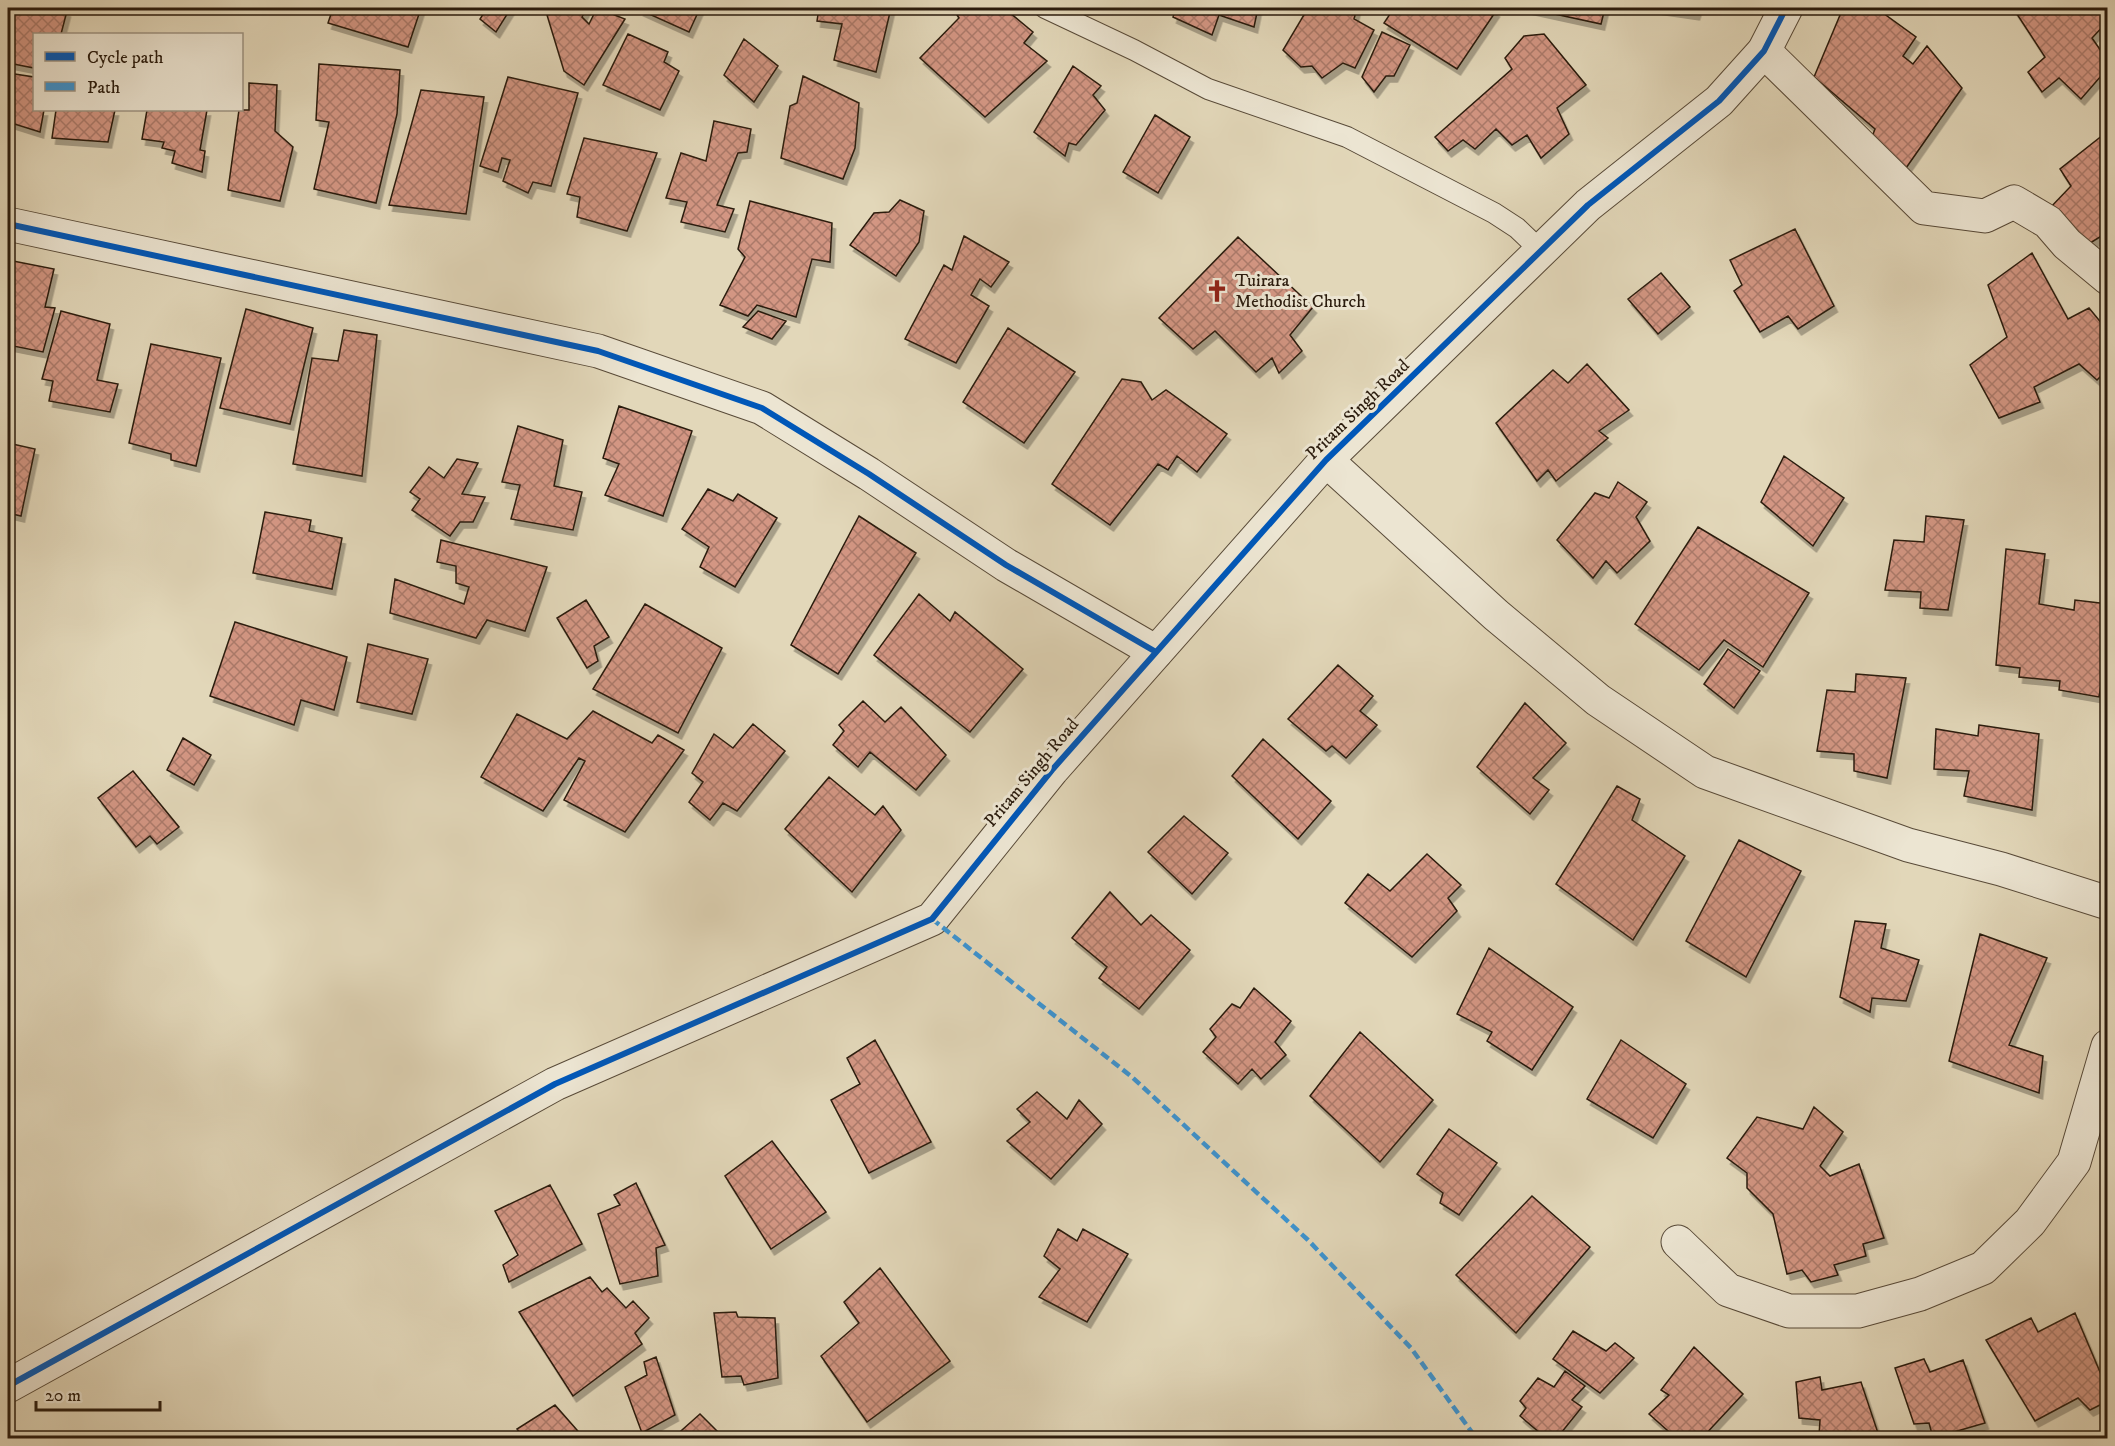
<svg xmlns="http://www.w3.org/2000/svg" width="2115" height="1446" viewBox="0 0 2115 1446" font-family="'IM FELL DW Pica',serif">
	<style>
		.building { fill: url(#building-cross-hatch); stroke: #2a1b0d; stroke-width: 1.5; filter: url(#shadow) }
		.lines { fill: none; stroke-linecap: round; stroke-linejoin: round }
		.service-casing { stroke: #584a38; stroke-width: 22 }
		.minor-casing { stroke: #584a38; stroke-width: 35 }
		.tertiary-casing { stroke: #584a38; stroke-width: 35 }
		.service { stroke: #ece5d2; stroke-width: 20 }
		.minor { stroke: #ece5d2; stroke-width: 33 }
		.tertiary { stroke: #ece5d2; stroke-width: 33 }
		.quiet { stroke: #3c94d2; stroke-width: 4.5; stroke-dasharray: 9 4.5; stroke-linecap: butt }
		.cycleway-casing { stroke: #ece5d2; stroke-width: 10 }
		.cycleway { stroke: #0057b8; stroke-width: 6 }
		.labels { text-anchor: middle; dominant-baseline: central; stroke-width: 6; stroke-linejoin: round; paint-order: stroke }
		.poi-label { font-size: 18px; fill: #2a1b0d; stroke: #ece5d2; text-anchor: start }
		.street-label { font-size: 18px; fill: #2a1b0d; stroke: #ece5d2 }
	</style>
	<defs>
		<pattern id="building-cross-hatch" width="8" height="8" patternUnits="userSpaceOnUse" patternTransform="scale(1.5)"><rect width="8" height="8" fill="#d39683"/><path d="M0 0l8 8M0 8l8-8" fill="none" stroke="#ab7a6a"/></pattern>
		<filter id="shadow"><feDropShadow dx="3.5" dy="6" stdDeviation="0" flood-color="#0004"/></filter>
	</defs>
	<rect width="100%" height="100%" fill="#e2d7b9"/>
	<filter id="stains"><feTurbulence type="fractalNoise" baseFrequency=".00333" numOctaves="4"/><feColorMatrix values="0 0 0 0 .2 0 0 0 0 .09 0 0 0 0 .02 0 0 0 .5 -.17"/></filter>
	<radialGradient id="worn" r=".72"><stop offset=".6" stop-color="#630" stop-opacity="0"/><stop offset="1" stop-color="#630" stop-opacity=".3"/></radialGradient>
	<!-- building -->
	<path class="building" d="M8,8h44l15,3 -6,23h-27v34l-26,-5z
		M333,8h88l-13,39 -80,-24z
		M487,8h24l-15,24 -16,-13z
		M550,8h37l-5,9 7,7 8,-16 28,11 -41,66 -20,-14 -17,-56z
		M641,8h59l-11,24 -49,-22z
		M819,8h72l-15,64 -42,-12 8,-36 -25,-3z
		M953,8h51l29,24 -9,11 23,18 -62,56 -65,-59 39,-40z
		M1176,8h82l-4,19 -35,-12 -7,20 -39,-18z
		M1308,8h49l-3,11 20,11 -19,38 -12,-5 -21,15 -10,-12 -11,1 -18,-17z
		M1394,8h96l6,3 -39,58 -73,-46z
		M1527,8h78l-4,16z
		M1655,8h43l-2,6z
		M1843,8h33l40,29 -13,19 10,8 14,-18 35,42 -63,90 -31,-31 7,-18 -61,-52z
		M2013,8h84l11,13 -16,17 16,23v7l-27,31 -22,-21 -17,14 -14,-20 17,-15z
		M1382,32l28,13 -16,31h-8l-12,16 -12,-15z
		M628,34l40,18 -4,10 15,9 -19,39 -57,-25z
		M1544,34l42,51 -29,23 12,26 -28,24 -14,-23 -15,10 -16,-16 -21,20 -12,-9 -15,11 -13,-14 77,-68 -7,-11 19,-22z
		M744,39l34,27 -24,36 -30,-27z
		M319,64l81,6 -3,44 -21,89 -62,-14 15,-67 -13,-2z
		M1073,66l28,20 -8,9 12,15 -29,35 -7,-2 -4,13 -31,-24z
		M8,73l26,4v33h10l-4,22 -32,-10z
		M803,76l56,27 -4,45 -12,31 -62,-21 9,-52 7,-3z
		M508,77l70,16 -27,93 -18,-4 -5,11 -25,-12 7,-21 -8,-2 -4,14 -18,-6z
		M249,83l28,2 -2,46 18,16 -13,54 -52,-11 11,-80h10z
		M421,90l63,7 -18,117 -77,-9z
		M56,110h59l-7,32 -56,-4z
		M147,110h60l-7,40 5,1 -3,21 -30,-9 3,-12 -13,-3 2,-6 -22,-3z
		M1155,115l35,22 -32,56 -35,-21z
		M714,121l37,8 -4,23 -9,1 -21,52 17,4 -9,23 -44,-10 6,-20 -21,-4 15,-45 25,8z
		M2108,131v101l-26,16 -33,-39 22,-23 -11,-17z
		M584,138l73,15 -30,78 -50,-14 3,-20 -13,-3z
		M900,200l24,11 -5,31 -23,34 -46,-31 24,-32 15,-1z
		M750,201l82,22 -2,39 -18,-3 -16,58 -39,-12 -9,11 -28,-11 25,-48 -7,-8z
		M1795,229l39,77 -36,23 -10,-13 -28,16 -26,-41 8,-6 -12,-25z
		M964,236l45,26 -18,25 -11,-8 -9,16 18,11 -33,57 -51,-24 39,-74 8,5z
		M1238,237l75,70 -23,28 12,16 -23,22 -7,-15 -16,14 -41,-41 -22,18 -34,-31z
		M2032,253l36,66 21,-11 19,23v38l-11,11 -18,-16 -45,23 6,15 -41,16 -29,-53 37,-28 -19,-52z
		M8,260l46,9 -9,38 10,1 -12,44 -35,-7z
		M1661,273l29,34 -32,27 -30,-35z
		M246,309l67,19 -23,96 -70,-16z
		M61,311l49,13 -13,56 21,4 -8,28 -61,-11 4,-20 -11,-2z
		M758,311l28,10 -14,18 -29,-12z
		M1008,328l67,44 -51,71 -61,-41z
		M344,330l33,5 -15,141 -69,-12 19,-106 26,3z
		M151,344l70,14 -25,108 -25,-6v-6l-42,-11z
		M1587,364l42,46 -30,21 9,7 -52,43 -8,-11 -11,11 -41,-58 57,-53 15,13z
		M1122,379l19,3 11,18 14,-10 61,44 -30,38 -20,-16 -9,14 -10,-6 -48,61 -58,-41z
		M619,406l73,25 -29,85 -58,-21 14,-31 -16,-6z
		M518,426l45,14 -9,46 28,6 -9,38 -62,-11 9,-34 -18,-3z
		M8,443l27,6 -14,67 -13,-3z
		M1784,456l60,42 -31,48 -52,-44z
		M457,459l21,4 -16,31 23,3 -12,25h-13l-10,14 -38,-26 8,-11 -10,-7 19,-25 15,11z
		M1618,482l29,20 -11,15 14,24 -33,32 -11,-12 -13,17 -36,-38 38,-47 14,5z
		M708,489l25,12 5,-7 39,24 -42,69 -35,-20 9,-20 -27,-18z
		M265,512l46,8 -2,11 33,7 -10,51 -79,-16z
		M859,516l57,37 -78,121 -47,-29z
		M1926,516l38,4 -16,90 -28,-2 1,-16 -36,-2 9,-50 30,2z
		M1698,527l111,66 -46,74 -39,-27 -25,30 -64,-46z
		M441,540l106,27 -22,64 -38,-11 -11,18 -86,-25 5,-34 69,25 5,-17 -13,-4v-17l-19,-4z
		M2006,549l39,5 -6,50 35,6 1,-10 33,4v41l-9,52 -40,-7 1,-9 -41,-4 1,-9 -24,-3z
		M919,594l31,27 5,-9 68,57 -53,63 -96,-77z
		M586,600l23,37 -15,9 4,15 -11,7 -30,-50z
		M645,604l77,44 -44,85 -85,-44z
		M235,622l112,35 -13,53 -33,-10 -7,25 -84,-29z
		M368,644l60,15 -16,55 -55,-12z
		M1728,649l32,22 -26,37 -30,-24z
		M1338,665l35,31 -13,15 17,14 -31,33 -14,-12 -6,5 -38,-32z
		M1856,674l50,4 -19,100 -33,-7v-17l-37,-3 10,-61 28,2z
		M863,701l22,21 16,-15 45,48 -30,35 -46,-38 -12,15 -25,-22 11,-14 -5,-6z
		M1525,703l41,40 -33,35 16,12 -19,24 -53,-47z
		M593,711l59,32 6,-8 26,15 -59,82 -61,-32 21,-39 -6,-3 -36,53 -62,-34 36,-63 50,25z
		M753,724l32,27 -48,60 -14,-8 -13,17 -21,-18 14,-20 -11,-9 22,-39 19,14z
		M1979,725l60,9 -7,76 -68,-14 5,-25 -35,-2 2,-40 42,7z
		M183,738l28,17 -17,30 -27,-15z
		M1263,739l68,62 -33,38 -66,-63z
		M133,771l46,56 -22,17 -7,-8 -14,11 -38,-49z
		M829,777l46,38 8,-9 18,24 -49,62 -67,-63z
		M1617,786l23,13 -8,21 53,36 -52,84 -77,-56z
		M1184,816l44,37 -36,41 -44,-42z
		M1739,840l62,31 -55,106 -60,-36z
		M1427,854l34,31 -13,13 9,13 -45,46 -67,-54 23,-29 22,17z
		M1110,892l31,33 10,-10 39,35 -51,59 -40,-31 8,-11 -35,-29z
		M1855,921l31,3 -5,24 38,12 -13,41 -34,-3 -2,14 -30,-15z
		M1980,934l67,24 -38,87 34,11 -4,37 -90,-32z
		M1489,948l84,59 -41,63 -45,-29 5,-9 -35,-18z
		M1254,988l37,33 -16,21 11,13 -25,24 -9,-10 -14,15 -35,-32 13,-15 -6,-8 22,-25 8,4z
		M1360,1032l73,68 -53,62 -70,-66z
		M875,1040l56,102 -62,31 -38,-73 29,-16 -13,-26z
		M1621,1040l65,44 -33,54 -66,-39z
		M1037,1092l30,27 12,-19 23,24 -51,55 -44,-38 23,-19 -13,-13z
		M1814,1107l29,25 -23,34 10,10 29,-12 25,74 -21,6 3,12 -32,9 4,10 -27,7 -9,-12 -15,4 -14,-60 -26,-26v-15l-20,-15 30,-41 46,12z
		M1449,1129l48,34 -38,52 -19,-12 3,-10 -26,-19z
		M772,1141l54,71 -55,37 -46,-73z
		M636,1183l29,62 -9,3 2,28 -38,8 -22,-70 22,-9 -6,-10z
		M550,1185l32,59 -73,38 -6,-17 15,-10 -23,-44z
		M1532,1196l58,51 -74,86 -60,-58z
		M1058,1229l19,12 6,-12 45,25 -41,68 -48,-25 21,-28 -16,-13z
		M880,1268l70,93 -83,61 -46,-66 38,-33 -15,-21z
		M590,1277l12,15 5,-4 19,20 7,-7 16,17 -14,15 7,11 -69,52 -54,-84z
		M736,1312l2,5 37,1 3,60 -34,7 -3,-9 -19,1 -8,-64z
		M2075,1313l33,78v10l-18,9 -12,-12 -43,23 -49,-81 45,-22 7,14z
		M1573,1331l33,20 9,-8 19,15 -34,35 -47,-34z
		M1694,1347l49,47 -41,44h-26l-27,-24 20,-19 -8,-5z
		M656,1357l19,58 -33,18 -17,-46 22,-12 -3,-13z
		M1924,1359l6,13 33,-12 22,63 -52,15 -4,-15 -15,1 -19,-56z
		M1565,1371l20,15 -13,14 10,7 -25,31h-11l-26,-22 6,-8 -6,-7 18,-23 16,9z
		M1820,1377l2,13 39,-8 17,51 -59,3 1,-16 -21,-2 -3,-36z
		M555,1405l29,33h-61l-6,-9z
		M700,1414l24,24h-51z"/>
	<g class="lines">
		<!-- service casing -->
		<g class="service-casing">
			<path id="service" d="M1045,8l89,42 74,39 139,48 147,76 23,15 24,23"/>
		</g>
		<!-- minor casing -->
		<g class="minor-casing">
			<path id="minor" d="M1764,51l160,157 61,8 29,-14 34,20 19,22 41,34
				M8,224l590,127 164,57 107,66 137,91 150,87
				M1326,460l170,155 102,85 107,72 203,73 93,24 107,34
				M1678,1242l50,48 61,21h69l62,-17 63,-26 47,-46 44,-60 34,-116"/>
		</g>
		<!-- tertiary casing -->
		<g class="tertiary-casing">
			<path id="tertiary" d="M8,1386l547,-302 377,-165 120,-149 274,-310 262,-255 131,-104 45,-50 22,-43"/>
		</g>
		<!-- service -->
		<use href="#service" class="service"/>
		<!-- minor -->
		<use href="#minor" class="minor"/>
		<!-- tertiary -->
		<use href="#tertiary" class="tertiary"/>
		<!-- quiet -->
		<path class="quiet" d="M932,919l200,158 176,163 103,108 65,90"/>
		<!-- cycleway casing -->
		<g class="cycleway-casing">
			<path id="cycleway" d="M8,224l590,127 164,57 107,66 137,91 150,87
				M8,1386l547,-302 377,-165 120,-149 274,-310 262,-255 131,-104 45,-50 22,-43"/>
		</g>
		<!-- cycleway -->
		<use href="#cycleway" class="cycleway"/>
	</g>
	<!-- icons -->
	<defs>
		<g id="church-bare" transform="scale(1.8)"><path d="M-1.2-6h2.4v3.5h3.3v2.4h-3.3V6h-2.4V-.1h-3.3v-2.4h3.3Z" fill="#8f2418" stroke="#ece5d2" stroke-width="2.5" paint-order="stroke"/></g>
	</defs>
	<g fill-rule="evenodd">
		<use href="#church-bare" x="1217" y="291"/>
	</g>
	<g class="labels">
		<!-- poi labels -->
		<g class="poi-label">
			<text x="1235" y="281">Tuirara<tspan x="1235" dy="21">Methodist Church</tspan></text>
		</g>
		<!-- street labels -->
		<g class="street-label">
			<text transform="translate(1358 410) rotate(-44)">Pritam Singh Road</text>
			<text transform="translate(1032 773) rotate(-50)">Pritam Singh Road</text>
		</g>
	</g>
	<!-- margin -->
	<rect width="2115" height="1446" fill="none" stroke="#e2d7b9" stroke-width="30"/>
	<rect x="9" y="9" width="2097" height="1428" fill="none" stroke="#2a1b0d" stroke-width="3"/>
	<rect x="15" y="15" width="2085" height="1416" fill="none" stroke="#2a1b0d" stroke-width="1.5"/>
	<!-- legend -->
	<rect x="33" y="33" width="210" height="78" fill="#ece5d2" stroke="#9e9483" stroke-width="1.5"/>
	<rect x="45" y="52" width="30" height="9" fill="#0057b8" stroke="#9e9483" stroke-width="1.5"/>
	<text x="87" y="63" font-size="18" fill="#2a1b0d">Cycle path</text>
	<rect x="45" y="82" width="30" height="9" fill="#3c94d2" stroke="#9e9483" stroke-width="1.5"/>
	<text x="87" y="93" font-size="18" fill="#2a1b0d">Path</text>
	<!-- scale -->
	<path d="M36 1401v9h124v-9" fill="none" stroke="#2a1b0d" stroke-width="3"/>
	<text x="45" y="1401" font-size="18" fill="#2a1b0d" stroke="#ece5d2" stroke-width="4.5" paint-order="stroke">20 m</text>
	<rect width="100%" height="100%" filter="url(#stains)"/>
	<rect width="100%" height="100%" fill="url(#worn)"/>
</svg>
